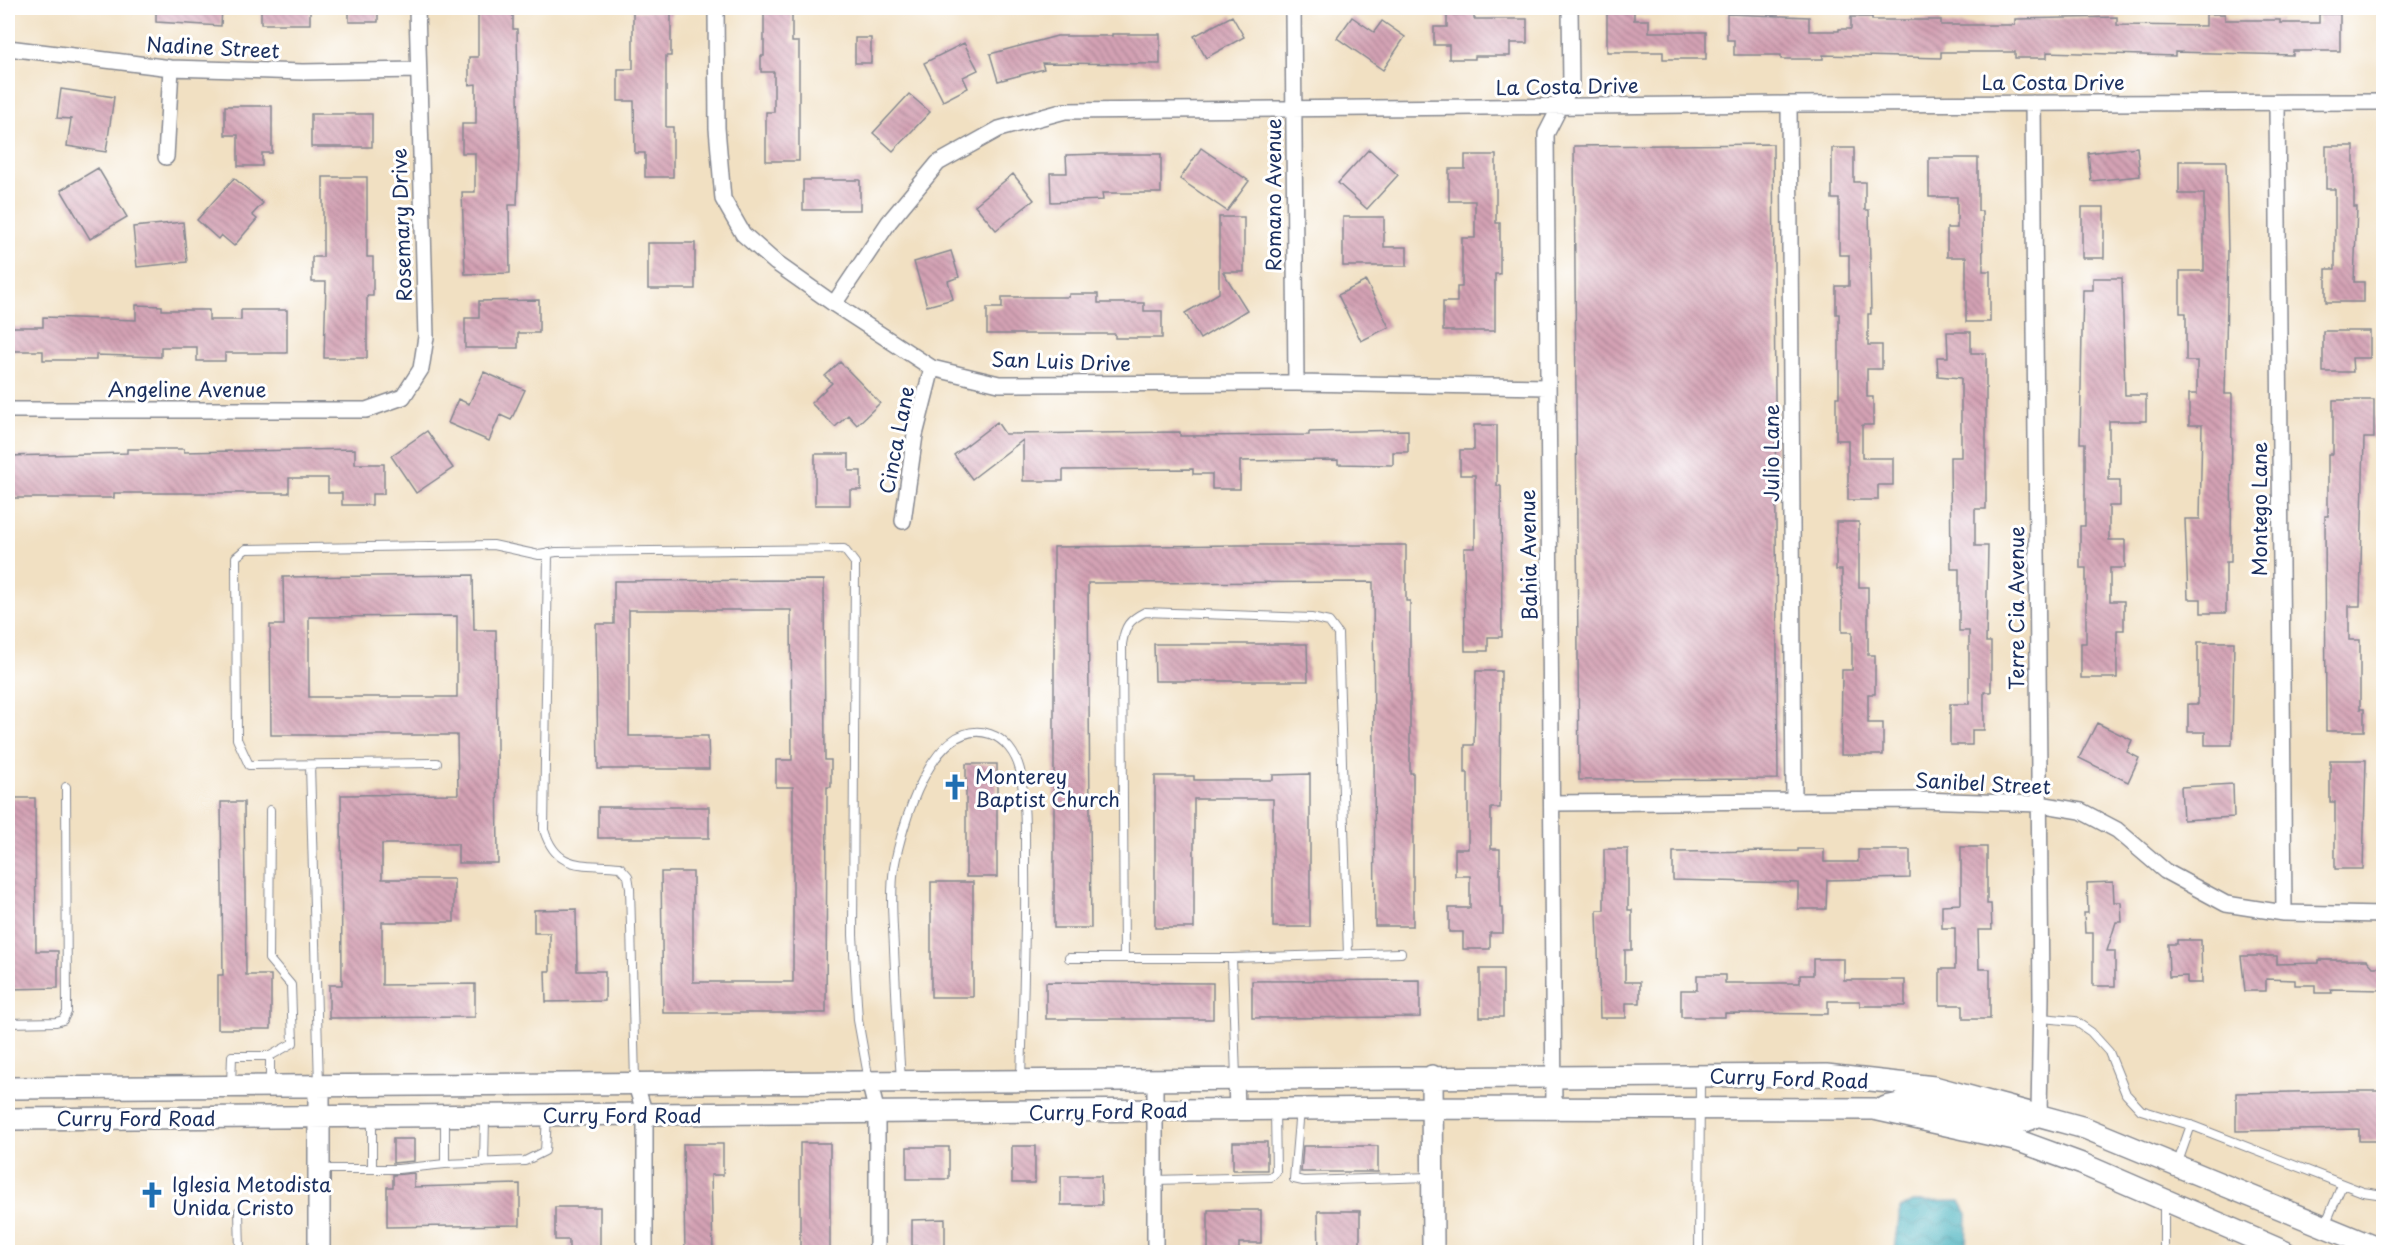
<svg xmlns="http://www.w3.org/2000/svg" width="2391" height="1260" viewBox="0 0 2391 1260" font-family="'Playpen Sans',sans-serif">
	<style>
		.water { fill: url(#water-waves); stroke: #2d6e8c; stroke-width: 1.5 }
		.building { fill: url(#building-back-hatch); fill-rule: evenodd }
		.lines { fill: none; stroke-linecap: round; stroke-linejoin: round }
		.lane-casing { stroke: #868890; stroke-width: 10 }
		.street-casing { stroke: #868890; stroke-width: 18 }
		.secondary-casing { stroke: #868890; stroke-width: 24 }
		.lane { stroke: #fff; stroke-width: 8 }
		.street { stroke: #fff; stroke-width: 15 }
		.secondary { stroke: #fff; stroke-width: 21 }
		.labels { text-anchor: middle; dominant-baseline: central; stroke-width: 6; stroke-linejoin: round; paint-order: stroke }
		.street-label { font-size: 20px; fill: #1b2f5e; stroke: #fff }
		.poi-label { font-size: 20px; fill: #1b2f5e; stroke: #fff; text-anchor: start }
	</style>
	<defs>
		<pattern id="water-waves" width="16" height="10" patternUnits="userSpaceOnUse" patternTransform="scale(1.5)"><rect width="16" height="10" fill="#3faebb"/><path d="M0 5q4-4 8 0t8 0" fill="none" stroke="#348e9b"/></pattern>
		<pattern id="building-back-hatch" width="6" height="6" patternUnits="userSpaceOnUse" patternTransform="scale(1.5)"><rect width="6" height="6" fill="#d4a2b4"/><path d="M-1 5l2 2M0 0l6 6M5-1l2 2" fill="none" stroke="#ab8496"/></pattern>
	</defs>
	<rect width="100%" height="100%" fill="#fff"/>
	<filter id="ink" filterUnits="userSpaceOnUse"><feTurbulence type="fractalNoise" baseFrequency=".0167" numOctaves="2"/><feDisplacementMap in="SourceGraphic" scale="12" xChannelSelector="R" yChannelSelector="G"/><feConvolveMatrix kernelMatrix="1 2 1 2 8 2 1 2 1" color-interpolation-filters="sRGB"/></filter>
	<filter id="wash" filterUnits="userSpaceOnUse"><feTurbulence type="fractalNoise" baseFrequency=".008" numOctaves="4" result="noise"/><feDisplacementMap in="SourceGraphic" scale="24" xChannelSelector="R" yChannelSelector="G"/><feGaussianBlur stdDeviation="1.35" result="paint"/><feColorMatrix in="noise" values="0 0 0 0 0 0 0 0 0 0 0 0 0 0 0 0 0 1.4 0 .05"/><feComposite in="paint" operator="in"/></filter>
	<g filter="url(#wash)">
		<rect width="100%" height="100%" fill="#f1e0c2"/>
		<!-- water -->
		<path class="water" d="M1960,1201l7,13 -1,38h-71l5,-43 12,-7z"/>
		<g id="blocks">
			<!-- building -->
			<path class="building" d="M156,8h66l-1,18 -65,-4z
				M261,8h49v16h-49z
				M349,8h29v14h-29z
				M478,8h35v21h4l2,124 -2,52h-8l1,68 -45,1 -3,-82h13v-39h-13v-29h14v-40l-7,1v-28h9z
				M764,8h28v34h7v119h-33v-49h8v-40h-13v-16h3z
				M1607,8h27v12h15v12h57v27h-43v-7h-56z
				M633,11h38v45h-5v71h7v50h-28v-24h-10l-1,-52h-16v-32h15z
				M1474,14v5h53v24h-17v13h-35v3h-26v-14h-15v-18h13v-12z
				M1727,14l82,3v14h30v-2h12v-12h21v3h69v5h74v-6l102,-2v8l89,1v-12h19v6h55v3h39v-9h21v37h-47v4l-118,-3v4l-128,-4v6h-32v-6h-74v6l-118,-3v4h-42v-4h-47v-15h-7z
				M1232,16l12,21 -38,21 -12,-22z
				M1352,17l22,15 8,-11 23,16 -22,33 -46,-32z
				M1112,34h48v30l-118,-1 2,6 -46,12 -8,-27 67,-18h55z
				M855,38h16v25h-16z
				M964,43l14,27 -15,7 5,11 -25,13 -19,-38z
				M61,89l53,8 -8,55 -39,-6 4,-27 -14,-1z
				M909,94l21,18 -37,39 -20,-18z
				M225,106h47v47h-10v13h-24v-31h-13z
				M311,114h61v33h-61z
				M1773,144l5,635 -199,1 -5,-634z
				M2326,146h28v61h3l-3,75h10v20h-38v-33h9v-80h-9z
				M2137,147l3,29 -49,5 -3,-28z
				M1201,148l48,33 -22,30 -47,-32z
				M1832,148h22v34h11v28h4l2,104h-3v31h14v24h-15v28h6v28h-11v33h31v27h-15v15h-30v-60h-12v-43h3v-83h-3v-28h13v-31h-10v-56h-7z
				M1369,149l29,26 -31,34 -29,-26z
				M1101,154h60v39h-59l1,7 -52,2 -1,-29h17l-1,-18z
				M1465,155h31v68h4v51h-5v57h-52v-29h14v-15h5v-49h13v-37h-26v-32h16z
				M1929,158h49v53h4l1,60h7v51h-24v-65h-19v-29h10v-31h-28z
				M2179,161h47l2,89 -3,144h7l-1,168h-5v51h-25v-14h-13l-3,-80h15l2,-94h-13v-31h8v-33h-11v-48h-6v-42h24v-77h-25z
				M98,168l29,49 -37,22 -29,-49z
				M1013,174l21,26 -38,30 -21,-25z
				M323,177h44v80h6v39h-6v62h-43l2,-76h-14v-25h11z
				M234,178l29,25 -11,12 5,4 -23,27 -13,-11 -3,4 -21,-19z
				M803,180h57v30h-57z
				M2082,207h22v51h-22z
				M1219,217h25v55h-21l24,38 -47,29 -15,-26 34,-20z
				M1343,217h41v30h23v19h-64z
				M183,222l4,40 -50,5 -4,-40z
				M648,243h47v46h-47z
				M951,251l8,26 -11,4 5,18 -26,7 -13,-44z
				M2093,278h29l3,117h21v26h-37v59h11v26h-11v34h16v28h-15v33h14v29h-7v48h-36v-35h5v-75h-6v-42h5v-83h-5l2,-111 1,-42h10z
				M1366,281l23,46 -28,14 -23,-46z
				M1069,294h29v9h46v8h18v27h-47v-4h-128v-26h15v-11h67z
				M539,300v33h-21v15h-53v-30h14v-17z
				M136,305l26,1v4h47v10h32v-10h46v43h-62v8h-28v-14h-36v10l-65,-2v5h-53v-9h-35v-24h35v-10l93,3z
				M2323,331h47v27h-18l1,14h-30z
				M1947,332h24v21h15v156h-11v37h13l-2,96h5v50h-7v38h-12v15h-22v-41h19v-73h-10v-62h-8l-1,-112h11v-79l-23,-2 -1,-19h11z
				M840,362l40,41 -23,22 -9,-10 -13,12 -24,-24 21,-20 -7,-7z
				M484,372l41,18 -14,30 -11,-5 -11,26 -41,-18 10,-24 11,5z
				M2333,400h41v38h-10l-4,168h-11v34h11v69h4v22h-38l-1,-215h3v-62h5z
				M997,422l8,12 175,-2v4l129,-1v-3l99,-2v22h-15v13l-55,-1v-4l-98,1v28h-28v-15h-19v-5l-130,1v11h-40v-41l-51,39 -18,-24z
				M1474,425h23v61h4l1,151h-14v14h-23l-1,-103h11v-73h-15v-25h14z
				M427,431l26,37 -37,25 -25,-37z
				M127,449h57v3l171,-3v15h29v30h-12v11h-30v-12h-14v-15h-39v15h-175v5h-106v-42l119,-3z
				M815,454h34v17h12v19h-11v15h-35z
				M1836,522h23v65h9v68h7v39h-7v29h15v32h-42l1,-85h10v-38h-10v-62h-6z
				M1239,545h167v56h4v172h3v153h-38l-2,-344 -285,1 3,345h-37v-381z
				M473,575l1,55h22l2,233h-40v-19h-76v35h72v43h-72v63l93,-1v33l-146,1v-33h13l-1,-190 117,-1 -1,-59h-186l-1,-110h14l-1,-48zM457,616v81h-148v-80z
				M824,580l1,180h6v27h-4l-1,226h-163l-2,-141h32v110h100v-195h-17v-27h16l-1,-150h-162v126h79l1,33h-111l-2,-145h18v-43z
				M2198,642h36l-2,103h-27v-13h-17v-28h10z
				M1154,644h153l1,37h-153z
				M1476,671h25l-1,137h-9v41h9v59h3v25h-13v16h-27v-17h-14v-24h21v-32h-15v-27h13v-76h-3v-28h9z
				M2097,723l35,17 -5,12 12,6 -11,24 -49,-24z
				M2330,760h36l-3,109h-28v-67h-5z
				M966,764h31v113h-31z
				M1310,774v153h-37v-128h-79v129h-39v-152h39v4h79v-5z
				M2233,784l1,33 -51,3 -2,-33z
				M8,798h27l1,153h22v37l-50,1z
				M221,802h23l2,173h25v54h-53v-54h5z
				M598,807h111v31h-111z
				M1961,847h26v57h4l1,26h-14l1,39h11v50h-27v-14h-23v-36h15v-41h-13v-23l19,-1z
				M1604,849h24v61h4v40h-7v32h15v21h-14v15h-26l-3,-108h7z
				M1798,849h26v13h34v-12h52v28l-83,2 -1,29h-28v-26l-125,-3v-28l125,-1z
				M931,882h42v115h-42z
				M2113,882l1,20h7l1,20h-6l-9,29h8v35h-22v-53h-8l-1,-20h4l-1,-30z
				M576,909l1,62h28v30l-59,1 -1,-31h5v-38h-16v-23z
				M2177,940h24l1,43h-15v-7l-18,1 -1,-33h9z
				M2241,956h36v8l42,-1v-3h48l6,7h11v23l-53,-1 1,4h-17v-8h-20v-5l-29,-1v12h-21z
				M1813,959h31v21h61v26h-45v-5h-32v13l-103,-1v4h-44v-27h16v-15h28v8h75v-8h13z
				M1480,969h23v48h-23z
				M1420,980v37l-168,1v-37z
				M1046,982l167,1v36h-167z
				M2342,1091h42v50h-25v-12l-123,2v-38z
				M393,1139h21v22l-21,2z
				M1233,1142h34v28h-34z
				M800,1143h30v109h-30z
				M683,1144h40v31h-12l2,77h-28z
				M1012,1146h23v37h-23z
				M1303,1146h75v26h-77z
				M907,1147h42v32h-42z
				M414,1173v14l106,-3v41l-133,2v-40h6v-12z
				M1061,1176h40l1,29h-41z
				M555,1207h45v45h-31v-12h-14z
				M1208,1210h53v33h-22v9h-31z
				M1318,1211h42v41h-41z
				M945,1219v27h-33v-26z"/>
		</g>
	</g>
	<g filter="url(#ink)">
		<use href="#blocks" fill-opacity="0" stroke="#868890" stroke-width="1.5"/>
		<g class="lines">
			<!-- lane casing -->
			<g class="lane-casing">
				<path id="lane" d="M548,553l-4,277c13,42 39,33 76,37l8,9 2,12 5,193
					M437,763l-188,2 -12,-26 -1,-182 10,-8 247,-4 46,10 17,-3 288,-3 11,14 -2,372 5,85 11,61
					M310,765l9,320
					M270,810l-1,149 22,26 2,58 -23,13
					M1069,958h163l169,-5
					M1124,958l-2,-314c3,-18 7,-24 23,-32l166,6 18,4 9,12 10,321
					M1232,958l4,120
					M2041,1018l34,3 16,11 18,20 17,42 15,16 52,16 170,66 21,3
					M8,1023l48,-1 7,-2 4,-8 -1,-225
					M901,1080c-3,-43 -5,-87 -7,-131 -1,-27 -4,-55 0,-81 7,-39 38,-153 96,-134 15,5 26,20 30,36 6,32 5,68 5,100 1,69 -2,139 -4,208
					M231,1085l1,-29h38v28
					M1300,1109l-6,70 9,2 128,-4
					M484,1163l1,-46
					M445,1164l80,-3 20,-10 2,-34
					M2177,1165l14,-40
					M321,1169h77l47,-5v-46
					M372,1169v-51
					M1155,1180l116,-3 5,-5 -1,-62
					M2164,1203v49
					M239,1211l1,41
					M2325,1225l17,-40
					M1699,1252l1,-175"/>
			</g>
			<!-- street casing -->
			<g class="street-casing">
				<path id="street" d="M716,8l1,120 6,71 20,35 33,29 58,41 98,64 67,16 297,-1 251,4
					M1293,8l3,375
					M8,48l163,20 132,4 115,-2
					M2033,103l8,894 -2,117
					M1789,104l5,697
					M2277,104l7,809
					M166,157l5,-89
					M834,304l55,-82 49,-59 61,-34 66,-18 724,-7 595,-2
					M8,410h358l37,-13 18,-28 5,-32 -9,-329
					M903,521l12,-86 17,-67
					M1552,803l368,-3 119,4 42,7 36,19 48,41 61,33 58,9 100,2
					M1155,1078v174
					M1236,1078l1,32
					M869,1081l8,32v139
					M635,1082l10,32v138
					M1554,1108l-8,-974 25,-49 -1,-77"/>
			</g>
			<!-- secondary casing -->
			<g class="secondary-casing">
				<path id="secondary" d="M1432,1076l1,176
					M319,1085v167
					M8,1088l1818,-13 108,12 151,41 299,123
					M1886,1107c9,-2 19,-5 28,-4 32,2 93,31 120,14
					M8,1119l1423,-11 443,1 145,32 63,23 203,88"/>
			</g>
			<!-- lane -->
			<use href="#lane" class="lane"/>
			<!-- street -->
			<use href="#street" class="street"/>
			<!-- secondary -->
			<use href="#secondary" class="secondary"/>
		</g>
	</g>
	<!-- icons -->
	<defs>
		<g id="church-bare" transform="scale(2.07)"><path d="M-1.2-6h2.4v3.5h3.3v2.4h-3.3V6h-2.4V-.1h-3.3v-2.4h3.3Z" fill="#1f6fb2" stroke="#fff" stroke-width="2.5" paint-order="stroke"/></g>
	</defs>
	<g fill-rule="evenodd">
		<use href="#church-bare" x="955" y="787"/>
		<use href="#church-bare" x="152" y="1195"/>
	</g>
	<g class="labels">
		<!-- street labels -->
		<g class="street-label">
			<text transform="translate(213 47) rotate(3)">Nadine Street</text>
			<text x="2053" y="82">La Costa Drive</text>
			<text transform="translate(1567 86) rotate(-1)">La Costa Drive</text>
			<text transform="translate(1273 195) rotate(-90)">Romano Avenue</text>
			<text transform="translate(401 225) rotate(-92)">Rosemary Drive</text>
			<text transform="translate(1061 361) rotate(2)">San Luis Drive</text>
			<text x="187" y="389">Angeline Avenue</text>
			<text transform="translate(896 440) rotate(-79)">Cinca Lane</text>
			<text transform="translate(1771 453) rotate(-90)">Julio Lane</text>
			<text transform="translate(2259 509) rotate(-90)">Montego Lane</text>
			<text transform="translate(1528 555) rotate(-91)">Bahia Avenue</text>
			<text transform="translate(2016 608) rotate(-90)">Terre Cia Avenue</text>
			<text transform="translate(1983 783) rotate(3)">Sanibel Street</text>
			<text transform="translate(1789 1078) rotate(2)">Curry Ford Road</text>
			<text transform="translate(1108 1111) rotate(-1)">Curry Ford Road</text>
			<text x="622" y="1115">Curry Ford Road</text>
			<text x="136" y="1118">Curry Ford Road</text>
		</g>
		<!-- poi labels -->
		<g class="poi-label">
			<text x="975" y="776">Monterey<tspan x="975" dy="23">Baptist Church</tspan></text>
			<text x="172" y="1184">Iglesia Metodista<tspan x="172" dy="23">Unida Cristo</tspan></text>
		</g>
	</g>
	<!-- margin -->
	<rect width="2391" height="1260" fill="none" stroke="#fff" stroke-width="30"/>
</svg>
